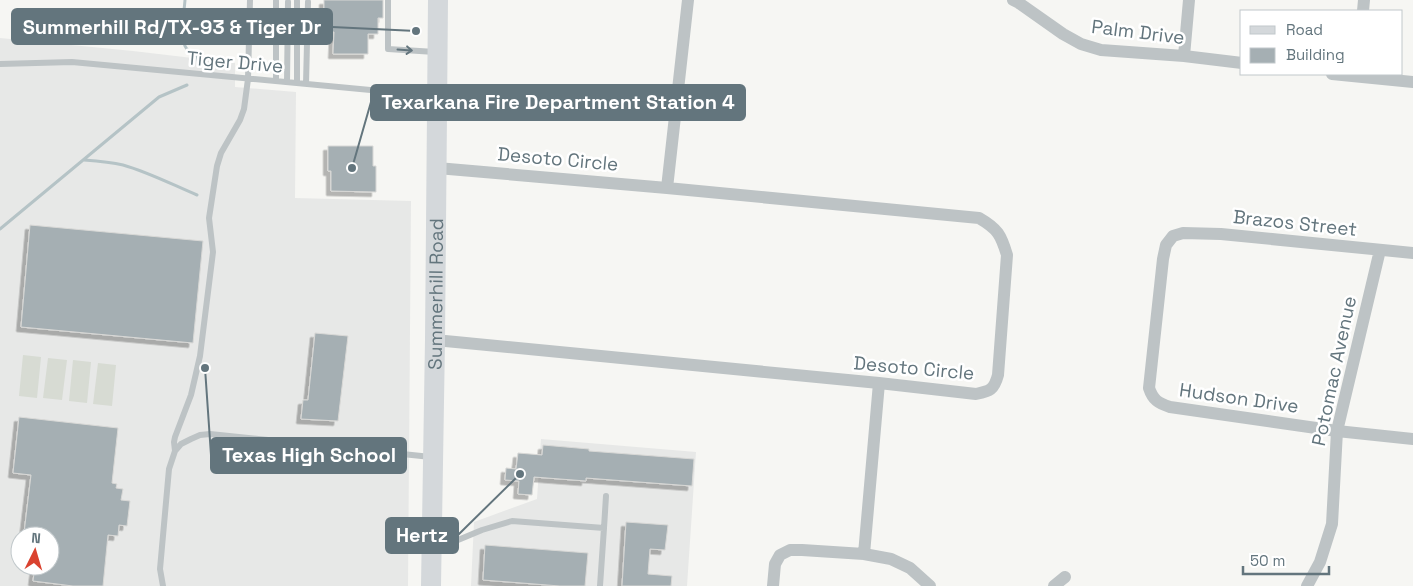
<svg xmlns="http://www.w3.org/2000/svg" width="1413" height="586" viewBox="0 0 1413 586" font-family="'Space Grotesk',sans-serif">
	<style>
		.built { fill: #e7e8e7; fill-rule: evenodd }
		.green { fill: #d7dbd3 }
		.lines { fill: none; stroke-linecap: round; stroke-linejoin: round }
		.stream { stroke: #b5c3c6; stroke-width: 3 }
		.building { fill: #a5afb3; stroke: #d8d8d6; filter: url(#shadow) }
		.service { stroke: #bdc3c5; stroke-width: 6 }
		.minor { stroke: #bdc3c5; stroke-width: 12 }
		.primary { stroke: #d4d8db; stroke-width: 20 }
		.oneway { stroke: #63757d }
		.labels { text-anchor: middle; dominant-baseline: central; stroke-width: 5; stroke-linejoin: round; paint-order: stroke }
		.street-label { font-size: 19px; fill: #63757d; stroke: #fff }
		.leader { fill: none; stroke: #63757d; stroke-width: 2 }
		.callout-dot { fill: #63757d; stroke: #fff; stroke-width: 2 }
		.callout { fill: #63757d; stroke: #63757d; stroke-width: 2 }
		.callout-label { font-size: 20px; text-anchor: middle; font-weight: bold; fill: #fff }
	</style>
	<defs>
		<filter id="shadow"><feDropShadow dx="-4.5" dy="4.5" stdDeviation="0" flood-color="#0004"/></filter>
	</defs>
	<rect width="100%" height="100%" fill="#f6f6f3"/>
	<!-- built -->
	<path class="built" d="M0,38l133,13 102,12v24l61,5 -1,106 116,3 -3,385h-408zM20,536h30v30h-30z
		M541,439l155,13 -9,134h-216l3,-64 63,-23z"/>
	<!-- green -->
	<path class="green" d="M23,355l18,2 -4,41 -18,-2z
		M48,358l19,2 -5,40 -19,-2z
		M73,360l18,2 -4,41 -18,-2z
		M98,363l18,2 -4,41 -19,-2z"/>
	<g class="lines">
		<!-- stream -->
		<path class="stream" d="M185,0c-1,14 -5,33 0,46 2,5 8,8 12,10l2,8
			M84,160c13,1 26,2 39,5 25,7 50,20 74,30
			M0,229l159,-132 28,-12"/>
	</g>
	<!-- building -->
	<path class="building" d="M324,0h59v18h-5v16h-10v20h-35l1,-22h-10z
		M328,146h45v20h3v26l-45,-1v-20h-3z
		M30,225l173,16 -10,102 -172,-16z
		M315,333l33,3 -10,85 -37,-2 2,-19h5z
		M19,417l99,11 -6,55 5,1 -1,4 7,1 -2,11 9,1 -3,25 -8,-1 -1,11 -10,-1 -5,51h-30l-40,-5 2,-15h15v-30h-15v-2l-11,-1 7,-58 -18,-2z
		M543,445l46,4v2l105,8 -2,27 -106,-8v3l-52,-4 -2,18 -14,-1 1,-13 -14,-1 1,-12 10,1 2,-16 24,2z
		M626,522l42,3 -3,25 -15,-1 -2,25 24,2 -1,10h-49z
		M485,545l103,8 -3,33h-25l-77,-6z"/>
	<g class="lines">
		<!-- service -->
		<path class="service" d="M388,0v49l47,3
			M297,1v82
			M0,64l72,-2 362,34
			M276,81v-80
			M287,82l1,-80
			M306,84l2,-82
			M175,451l-1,-9 1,-5 16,-42 9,-39 13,-104 -4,-34 8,-52 4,-13 19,-33 4,-11 4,-30 2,-79
			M435,541l23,-1 24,-10 30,-9 92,7 2,-32
			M163,586l-3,-17 9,-100 6,-18 6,-7 10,-5 9,-4 10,-1 221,23
			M600,586l4,-58"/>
		<!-- minor -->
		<path class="minor" d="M1013,0l6,3 44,31 18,10 20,6 83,6 58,7
			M1363,11l1,-11
			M1184,56l5,-56
			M1332,74l81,8
			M667,188l21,-188
			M1413,253l-192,-19 -38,-1 -10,3 -7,9 -3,14 -14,129c4,12 9,15 21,19l167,24 76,8
			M435,340l444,43 97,11c14,-3 18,-4 22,-19l9,-120c-6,-20 -9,-26 -28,-37l-312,-30 -230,-20
			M864,554l15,-171
			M773,586l2,-22 5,-9 10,-5h12l62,4 27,5 19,9 20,18
			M1054,586l11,-9
			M1307,586l13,-24 12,-38 5,-93 43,-181"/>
		<!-- primary -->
		<path class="primary" id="s1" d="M431,586l4,-246 3,-340"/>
	</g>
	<!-- one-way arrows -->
	<defs><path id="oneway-shaft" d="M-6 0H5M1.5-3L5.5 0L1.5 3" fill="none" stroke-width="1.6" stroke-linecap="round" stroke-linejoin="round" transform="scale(1.25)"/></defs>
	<use class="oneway" href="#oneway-shaft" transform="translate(405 50) rotate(4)"/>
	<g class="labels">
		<!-- street labels -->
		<g class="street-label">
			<text transform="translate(1138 32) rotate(7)">Palm Drive</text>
			<text transform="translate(235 62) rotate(5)">Tiger Drive</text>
			<text transform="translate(558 159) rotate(5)">Desoto Circle</text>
			<text transform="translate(1295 223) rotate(6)">Brazos Street</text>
			<text stroke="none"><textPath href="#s1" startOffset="292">Summerhill Road</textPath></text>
			<text transform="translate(914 368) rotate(5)">Desoto Circle</text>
			<text transform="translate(1334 371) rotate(-78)">Potomac Avenue</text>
			<text transform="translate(1239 398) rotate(8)">Hudson Drive</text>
		</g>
	</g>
	<!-- callouts -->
	<path class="leader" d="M416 31L332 27M352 168L371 102M205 368L211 455M520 474L458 535"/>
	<g class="callout-dot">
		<circle cx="416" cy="31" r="5"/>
		<circle cx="352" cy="168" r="5"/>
		<circle cx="205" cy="368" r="5"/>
		<circle cx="520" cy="474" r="5"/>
	</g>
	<g class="callout">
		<rect x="12" y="9" width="320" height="35" rx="5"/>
		<rect x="371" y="85" width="374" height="35" rx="5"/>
		<rect x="211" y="438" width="195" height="35" rx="5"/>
		<rect x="386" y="518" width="72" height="35" rx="5"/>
	</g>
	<g class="callout-label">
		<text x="172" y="34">Summerhill Rd/TX-93 &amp; Tiger Dr</text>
		<text x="558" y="109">Texarkana Fire Department Station 4</text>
		<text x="309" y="462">Texas High School</text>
		<text x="422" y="542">Hertz</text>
	</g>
	<!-- legend -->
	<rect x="1240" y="10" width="162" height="65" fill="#ffffff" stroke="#c1c8cb"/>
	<rect x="1250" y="26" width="25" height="8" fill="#d4d8db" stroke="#c1c8cb"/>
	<text x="1286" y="35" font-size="15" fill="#63757d">Road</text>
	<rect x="1250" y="48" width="25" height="15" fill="#a5afb3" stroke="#c1c8cb"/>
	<text x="1286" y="60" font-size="15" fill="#63757d">Building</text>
	<!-- north arrow -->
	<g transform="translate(35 551) rotate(5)"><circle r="24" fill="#ffffff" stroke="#c1c8cb"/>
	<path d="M0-4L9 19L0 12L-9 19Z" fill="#da422f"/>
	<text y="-8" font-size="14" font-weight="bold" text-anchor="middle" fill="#63757d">N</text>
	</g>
	<!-- scale -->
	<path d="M1243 566v8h86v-8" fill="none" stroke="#63757d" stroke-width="2.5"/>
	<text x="1250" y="566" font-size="15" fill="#63757d" stroke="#ffffff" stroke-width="4" paint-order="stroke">50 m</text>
</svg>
